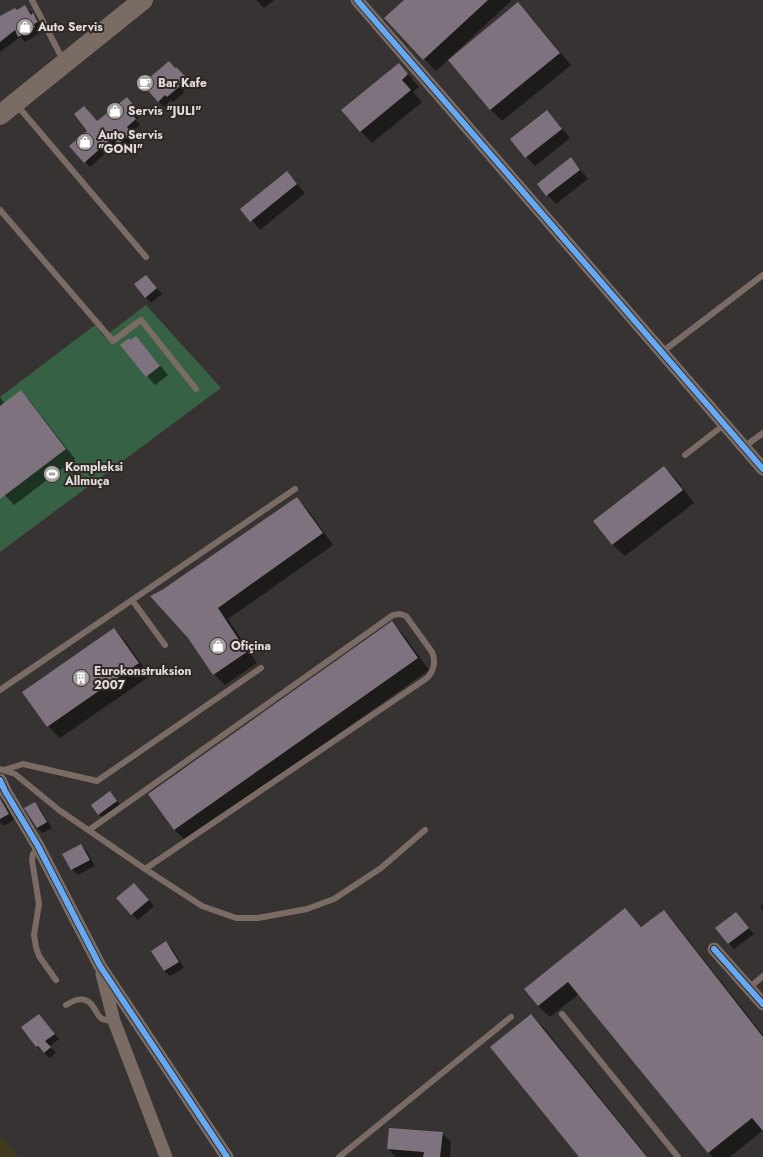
<svg xmlns="http://www.w3.org/2000/svg" width="763" height="1157" viewBox="0 0 763 1157" font-family="Jost,sans-serif">
	<style>
		.green { fill: #366145 }
		.sand { fill: #423a1e }
		.shadow { fill: #0007 }
		.building { fill: #7d727d }
		.lines { fill: none; stroke-linecap: round; stroke-linejoin: round }
		.lane { stroke: #7a6c64; stroke-width: 6 }
		.street { stroke: #7a6c64; stroke-width: 13 }
		.primary { stroke: #7a6c65; stroke-width: 20 }
		.cycleway-casing { stroke: #302825; stroke-width: 8 }
		.cycleway { stroke: #66a8f1; stroke-width: 6 }
		.labels { text-anchor: middle; dominant-baseline: central; stroke-width: 4; stroke-linejoin: round; paint-order: stroke }
		.poi-label { font-size: 12px; font-weight: bold; fill: #e2dddb; stroke: #302825; text-anchor: start }
	</style>
	<rect width="100%" height="100%" fill="#373332"/>
	<!-- green -->
	<path class="green" d="M146,305l75,83 -221,164v-155l95,-72 9,12z"/>
	<!-- sand -->
	<path class="sand" d="M0,1136l19,21h-19z"/>
	<!-- shadow -->
	<path class="shadow" d="M256,0h18l-10,8z
		M405,0h105l1,1 -59,55 1,2 65,-54 12,12 41,49 -69,56 -11,-11 -42,-51 -13,12 -51,-53z
		M25,6l14,14 4,8 -4,2 1,3 -15,9 -5,-5 -20,15v-26l17,-15z
		M399,64l20,23 -6,5 9,10 -50,41 -12,-12z
		M175,69l7,5 9,10 -8,7 1,2 -11,9 -2,-2 -7,7 -6,-6z
		M132,103l10,12 -6,5 4,5 -9,7 5,6 -12,10 -6,-6 -28,25 -19,-21 26,-24z
		M547,111l23,27 -35,28 -24,-27z
		M571,158l17,21 -32,25 -18,-20z
		M287,173l18,20 -45,37 -18,-21z
		M152,282l10,12 -11,9 -5,-6z
		M136,337l32,38 -13,10 -8,-9 -17,-34z
		M21,391l9,10 45,58 -61,46 -14,-15v-93l5,7z
		M664,467l12,12 18,24 -69,53 -12,-11 -18,-24z
		M297,498l11,12 25,35 -105,74 29,44 -32,22 -11,-11 -25,-36 -26,-47z
		M392,623l11,11 26,36 -243,171 -12,-12z
		M114,629l11,12 25,35 -90,62 -12,-12 -24,-34z
		M110,793l12,14 -18,13 -5,-6z
		M0,798l4,4 10,18 -10,6 -4,-4z
		M35,803l5,6 12,19 -9,5 -6,-5z
		M81,845l5,5 9,16 -17,9 -6,-6z
		M140,890l14,16 -16,14 -20,-22z
		M763,904v7l-3,-4z
		M625,909l17,18 22,-16 11,12 88,112v95l-33,27h-17l-4,-4 -130,-159 -29,23 -12,-11z
		M736,913l18,21 -20,15 -18,-20z
		M166,943l6,5 12,20 -14,8 -6,-5 -12,-20z
		M39,1015l20,24 -9,7 6,7 -6,5 -13,-11 -14,-20z
		M531,1015l12,12 105,130h-68z
		M442,1133l9,9 -1,15h-54l-8,-8z"/>
	<!-- building -->
	<path class="building" d="M404,0h84l-65,60 -39,-42z
		M518,2l42,51 -70,57 -42,-50z
		M25,5l6,10 2,-2 5,9 -4,2 1,3 -17,10 -3,-7 -15,12v-26l15,-8 2,2z
		M169,61l6,7 1,-1 10,10 -8,7 2,2 -13,11 -2,-2 -7,7 -16,-18z
		M399,63l9,11 -6,6 9,10 -51,42 -19,-22z
		M127,97l10,13 -5,4 4,5 -9,8 5,6 -14,11 -5,-7 -29,26 -15,-17 18,-15 -13,-17 10,-8 13,15z
		M547,110l15,19 -37,29 -15,-19z
		M571,157l9,13 -34,26 -9,-12z
		M287,171l10,13 -47,38 -10,-13z
		M146,275l11,13 -12,10 -11,-14z
		M136,336l24,30 -14,11 -26,-32 9,-7 1,2z
		M21,390l45,59 -66,50v-93z
		M664,466l19,24 -71,55 -19,-24z
		M297,497l26,36 -105,75 29,44 -34,23 -25,-37 -38,-42 12,-6z
		M392,621l26,37 -244,172 -26,-36z
		M114,628l25,35 -92,64 -25,-35z
		M110,791l7,10 -19,14 -7,-10z
		M0,798l9,16 -9,5z
		M35,802l12,20 -10,6 -13,-20z
		M81,844l9,16 -19,10 -9,-16z
		M134,883l15,17 -18,15 -15,-17z
		M625,908l16,19 23,-17 99,127v94l-11,-13 -44,35 -140,-171 -30,24 -14,-17z
		M736,912l13,16 -21,16 -13,-16z
		M166,941l13,21 -15,9 -13,-20z
		M39,1014l16,20 -10,7 6,6 -7,6 -6,-7 -2,1 -15,-20z
		M531,1014l116,143h-68l-89,-110z
		M389,1128l54,4 -3,25h-17l1,-5 -37,-3z"/>
	<g class="lines">
		<!-- lane -->
		<path class="lane" d="M32,0l31,60
			M16,104l130,153
			M0,210l113,131 28,-21 55,69
			M662,352l101,-77
			M744,447l19,-14
			M685,455l40,-31
			M132,600l33,45
			M0,690l295,-201
			M0,769l15,5 44,36 86,59 282,-191c7,-7 9,-17 5,-26l-26,-36 -6,-2 -7,1 -304,215
			M4,770l19,-6 74,17 164,-113
			M38,846l-5,8 -1,6 7,44 -5,31 2,12 3,9 17,24
			M145,869l57,37 34,12h22l49,-9 27,-10 47,-31 44,-38
			M749,988l14,-12
			M66,1005c10,-6 20,-10 28,3 2,3 4,8 7,10 4,3 9,2 13,3
			M562,1014l116,143
			M339,1157l172,-140"/>
		<!-- street -->
		<path class="street" d="M357,0l406,469
			M0,780l5,11 33,55 62,120 127,191
			M714,949l49,55
			M102,974l12,47 52,136"/>
		<!-- primary -->
		<path class="primary" d="M0,115l143,-115"/>
		<!-- cycleway casing -->
		<g class="cycleway-casing">
			<path id="cycleway" d="M357,0l406,469
				M0,780l5,11 33,55 62,120 127,191
				M714,949l49,55"/>
		</g>
		<!-- cycleway -->
		<use href="#cycleway" class="cycleway"/>
	</g>
	<!-- icons -->
	<defs>
		<g id="shop-disc" transform="scale(0.9)"><circle r="9.5" fill="#a6a2a0" stroke="#302825"/><path d="M-5-2.5h2.3a2.7 3.5 0 0 1 5.4 0H5L5.5 6h-11ZM-1.5-2.5h3a1.5 2.3 0 0 0-3 0Z" fill="#fff"/></g>
		<g id="cafe-disc" transform="scale(0.9)"><circle r="9.5" fill="#a6a2a0" stroke="#302825"/><path d="M-5.5-4.5H6V0H3Q3 3.5 0 3.5H-2.5Q-5.5 3.5-5.5 0ZM3-3.2v2h1.7v-2ZM-6 4.5H4V6H-6Z" fill="#fff"/></g>
		<g id="stadium-disc" transform="scale(0.9)"><circle r="9.5" fill="#a6a2a0" stroke="#302825"/><path d="M0-5a6.5 5 0 1 0 0 10a6.5 5 0 1 0 0-10ZM-3.5-1.8h7v3.6h-7Z" fill="#fff"/></g>
		<g id="building-disc" transform="scale(0.9)"><circle r="9.5" fill="#a6a2a0" stroke="#302825"/><path d="M-4-6H4V6H1V3H-1V6H-4ZM-2.5-4.3h1.7v1.8h-1.7ZM.8-4.3h1.7v1.8H.8ZM-2.5-1h1.7V.8h-1.7ZM.8-1h1.7V.8H.8Z" fill="#fff"/></g>
	</defs>
	<g fill-rule="evenodd">
		<use href="#shop-disc" x="25" y="27"/>
		<use href="#cafe-disc" x="145" y="83"/>
		<use href="#shop-disc" x="115" y="111"/>
		<use href="#shop-disc" x="85" y="142"/>
		<use href="#stadium-disc" x="52" y="474"/>
		<use href="#shop-disc" x="218" y="646"/>
		<use href="#building-disc" x="81" y="678"/>
	</g>
	<g class="labels">
		<!-- poi labels -->
		<g class="poi-label">
			<text x="38" y="27">Auto Servis</text>
			<text x="158" y="83">Bar Kafe</text>
			<text x="128" y="111">Servis "JULI"</text>
			<text x="98" y="135">Auto Servis<tspan x="98" dy="14">"GONI"</tspan></text>
			<text x="65" y="467">Kompleksi<tspan x="65" dy="14">Allmuça</tspan></text>
			<text x="231" y="646">Ofiçina</text>
			<text x="94" y="671">Eurokonstruksion<tspan x="94" dy="14">2007</tspan></text>
		</g>
	</g>
</svg>
